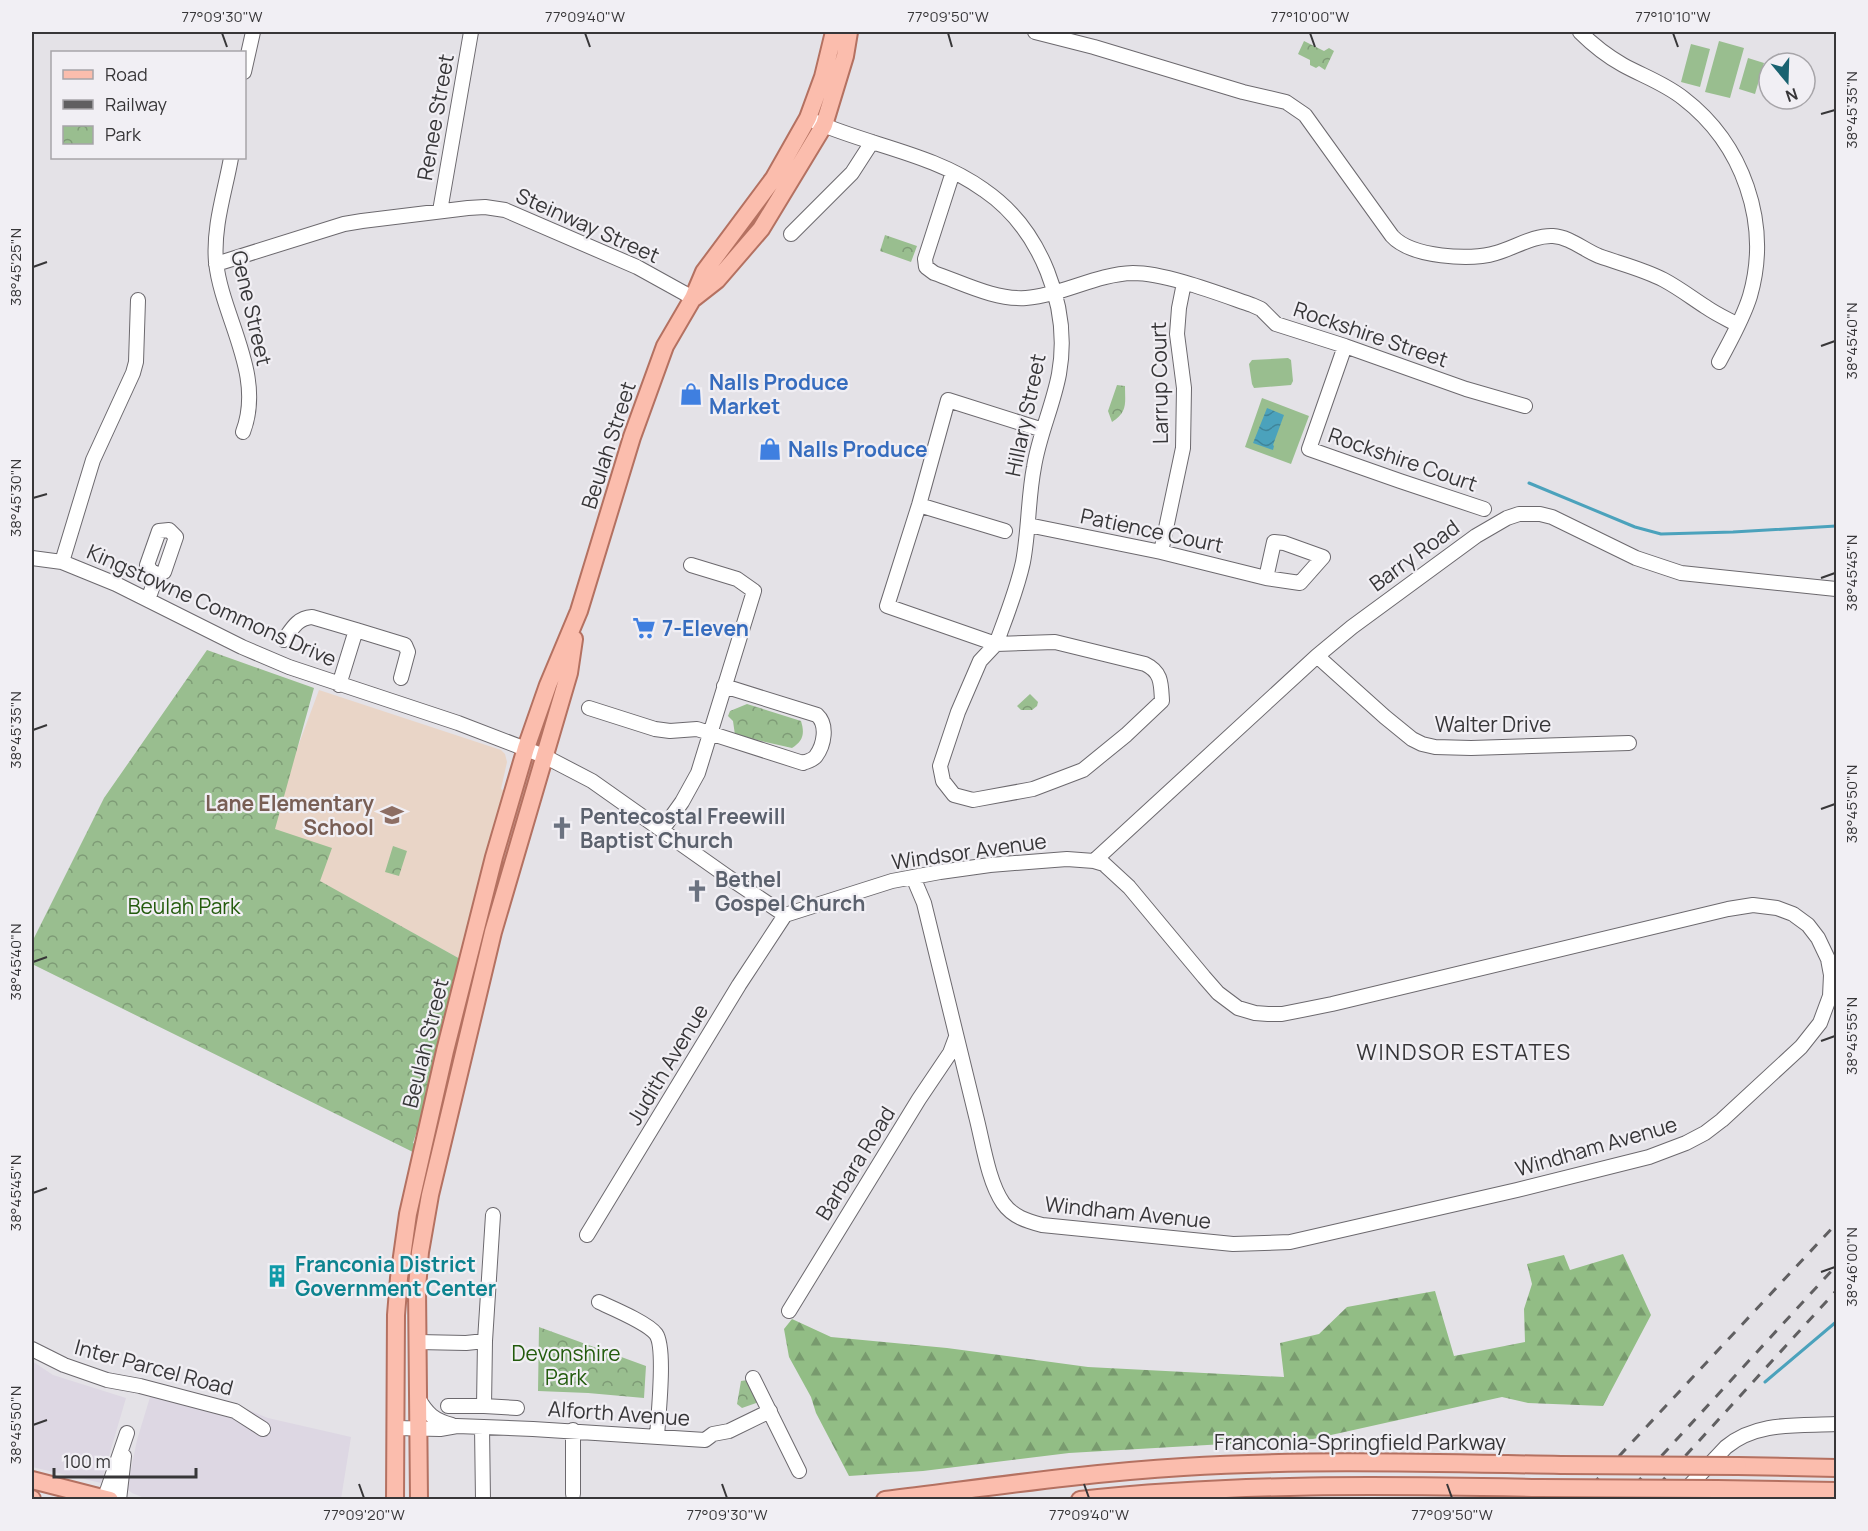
<svg xmlns="http://www.w3.org/2000/svg" width="1868" height="1531" viewBox="0 0 1868 1531" font-family="Manrope,sans-serif">
	<style>
		.built { fill: #ddd7e3 }
		.education { fill: #e9d5c7 }
		.grass { fill: #99be8f }
		.forest { fill: url(#forest-firs) }
		.park { fill: url(#park-crowns) }
		.water { fill: url(#water-waves) }
		.lines { fill: none; stroke-linecap: round; stroke-linejoin: round }
		.stream { stroke: #4ba2bc; stroke-width: 3 }
		.minor-casing { stroke: #6c696e; stroke-width: 16 }
		.major-casing { stroke: #b47161; stroke-width: 20 }
		.minor { stroke: #fff; stroke-width: 14 }
		.major { stroke: #fbbdad; stroke-width: 16 }
		.rail { stroke: #605f61; stroke-width: 3; stroke-dasharray: 10 10; stroke-linecap: butt }
		.major-bridge-casing { stroke: #b47161; stroke-width: 20; stroke-linecap: butt }
		.major-bridge { stroke: #fbbdad; stroke-width: 16 }
		.ticks { fill: none; stroke: #373638; stroke-width: 2 }
		.labels { text-anchor: middle; dominant-baseline: central; stroke-width: 4.5; stroke-linejoin: round; paint-order: stroke }
		.street-label { font-size: 21px; fill: #373638; stroke: #f1eff4 }
		.shop-label { font-size: 21px; font-weight: bold; fill: #366cbe; stroke: #f1eff4; text-anchor: start }
		.education-label { font-size: 21px; font-weight: bold; fill: #785e54; stroke: #f1eff4; text-anchor: end }
		.worship-label { font-size: 21px; font-weight: bold; fill: #5b616d; stroke: #f1eff4; text-anchor: start }
		.park-label { font-size: 21px; fill: #235b0d; stroke: #f1eff4 }
		.culture-label { font-size: 21px; font-weight: bold; fill: #0d838f; stroke: #f1eff4; text-anchor: start }
		.neighbourhood-label { font-size: 22px; letter-spacing: 1.5px; fill: #373638; stroke: #f1eff4 }
		.neatline { fill: none; stroke: #373638; stroke-width: 2 }
		.ticks-label { font-size: 15px; text-anchor: middle; fill: #373638 }
	</style>
	<defs>
		<pattern id="forest-firs" width="22" height="20" patternUnits="userSpaceOnUse" patternTransform="scale(1.5)"><rect width="22" height="20" fill="#92bd85"/><path d="M5 1l3.5 6h-7zM16 11l3.5 6h-7z" fill="#789a6e"/></pattern>
		<pattern id="park-crowns" width="20" height="18" patternUnits="userSpaceOnUse" patternTransform="scale(1.5)"><rect width="20" height="18" fill="#99be8f"/><path d="M2 6a3 3 0 1 1 6 0M12 15a3 3 0 1 1 6 0" fill="none" stroke="#7e9b76"/></pattern>
		<pattern id="water-waves" width="16" height="10" patternUnits="userSpaceOnUse" patternTransform="scale(1.5)"><rect width="16" height="10" fill="#4ba2bc"/><path d="M0 5q4-4 8 0t8 0" fill="none" stroke="#3f859a"/></pattern>
	</defs>
	<rect width="100%" height="100%" fill="#e4e2e7"/>
	<!-- built -->
	<path class="built" d="M32,1361l21,14 73,23 -25,85 -69,-16z
		M154,1384l92,25 22,9 83,19 -10,62 -192,1 -17,-7 -5,-4 10,-49z"/>
	<!-- education -->
	<path class="education" d="M319,690l182,60 4,4 2,8 -6,27 11,7 -41,169 -152,-84 -45,-52 4,-29z"/>
	<!-- grass -->
	<path class="grass" d="M1719,41l25,7 -14,50 -25,-6z
		M1691,44l19,5 -10,38 -19,-5z
		M1748,58l16,5 -9,31 -16,-5z
		M1288,358l3,2 2,21 -2,4 -37,3 -2,-4 -3,-20 3,-4z
		M1262,398l47,18 -18,48 -46,-17z"/>
	<!-- forest -->
	<path class="forest" d="M1623,1254l28,61 -48,91 -75,-3 -26,-6 -189,42 -244,14 -146,18 -74,5 -33,-63 -5,-16 -22,-40 -5,-28 8,-10 39,18 116,11 141,19 196,10 -4,-34 39,-9 28,-27 88,-16 19,65 71,-14 -1,-33 8,-25 -5,-20 37,-9 6,15z"/>
	<!-- park -->
	<path class="park" d="M1304,41l20,10 5,-3 5,3 -9,19 -6,-4 -3,2 -6,-3v-5l-12,-6z
		M885,235l32,11 -6,16 -31,-11z
		M1117,385l8,1c0,17 3,26 -13,36l-4,-11z
		M207,650l107,38 -39,141 57,19 -12,33 151,84 -58,178 9,5 -3,7 -387,-191v-22l72,-144z
		M1030,694l8,8 -1,4 -5,4h-11l-4,-4z
		M747,704l54,17c4,13 2,20 -9,27l-57,-13 -2,-14 -5,-5 2,-5z
		M393,846l14,5 -8,25 -14,-4z
		M539,1327l107,39 -2,32 -56,-5 -50,-2z
		M748,1380l11,22 -17,6 -5,-4 4,-23z"/>
	<!-- water -->
	<path class="water" d="M1267,408l17,7 -11,30 1,1 -1,4 -20,-7z"/>
	<g class="lines">
		<!-- stream -->
		<path class="stream" d="M1529,483l106,44 26,7 72,-2 103,-6
			M1765,1382l71,-60"/>
		<!-- minor casing -->
		<g class="minor-casing">
			<path id="minor" d="M1035,32l59,15 149,45 43,10 19,13 87,121c19,21 78,25 104,17 18,-5 38,-18 57,-17 17,1 31,14 46,20 22,8 44,13 65,24 15,8 28,18 42,27 10,7 21,12 32,18
				M1580,32c13,13 27,24 43,33 20,11 41,18 60,33 60,46 88,125 67,198 -7,23 -20,45 -31,66
				M244,72l9,-40
				M816,122c55,24 118,32 168,68 57,39 87,117 75,184 -6,32 -20,61 -25,93 -6,31 -5,63 -11,95 -6,28 -17,55 -27,82l-109,-38 32,-101 29,-105 95,30
				M231,158c-6,34 -18,68 -15,104 6,56 49,112 27,170
				M953,172l-28,87 1,8 8,6c29,10 61,27 92,25 37,-3 70,-24 107,-25 33,0 87,21 119,32l9,4 15,15 69,22 121,43 59,17
				M440,211l31,-179
				M791,234l61,-61 20,-31
				M216,264l128,-40 18,-3 106,-13 17,-1 20,3 132,57 56,31
				M1345,346l-36,103 91,32 84,28
				M919,505l86,26
				M1028,525l133,27 105,26
				M1274,542l10,1 39,14 -23,26 -34,-5z
				M1161,552l22,-104 1,-60 -7,-54 2,-26 5,-25
				M32,558l30,4 54,22 126,63 47,20 169,56 86,33 48,25 136,96 57,38 107,-34 48,-9 50,-7 77,-6 27,2 10,3 25,23 75,90 14,16 20,15 17,5 13,1h14l50,-10 396,-95 25,-4 24,3 16,6 15,11 10,13 10,21 3,16 -1,21 -10,27 -19,24 -79,73 -17,13 -19,10 -37,14 -132,33 -227,52 -57,2 -191,-19c-15,-4 -29,-8 -39,-22 -15,-22 -20,-60 -27,-87 -18,-71 -34,-142 -52,-213l-11,-26
				M62,562l31,-102 40,-87 3,-11 2,-62
				M148,600l9,-26 7,-2 12,-35 -7,-7 -10,1 -12,34 4,6 6,3
				M284,640c8,-11 13,-22 28,-23l44,13
				M1055,642l90,22c17,8 16,20 17,37l-36,34 -43,35 -50,19 -60,11 -19,-5 -11,-14 -3,-15 18,-54 22,-51 16,-17z
				M1317,656l68,61 27,22 10,5 13,3 36,1 158,-5
				M339,685l17,-55 49,15 3,7 -7,26
				M589,708l66,21 15,2 27,-2 106,34c5,-2 10,-3 13,-7 8,-11 12,-31 1,-41l-93,-29
				M662,830l20,-28 16,-29 56,-182 -17,-12 -46,-14
				M1094,861l223,-205 35,-29 124,-91 31,-18 12,-4h21l12,3 84,41 45,15 155,16
				M587,1235l152,-250 46,-70
				M599,1302c13,6 49,21 57,32 10,14 2,83 1,103
				M789,1311l130,-212 31,-46 6,-16
				M418,1342l48,1 19,-2
				M32,1349l32,16 43,15 33,6 95,25 28,18
				M753,1378l46,93
				M418,1398c9,16 16,22 34,27
				M448,1406h36l33,2
				M484,1406l1,-65 8,-126
				M482,1427l1,73
				M395,1428l45,1 17,-3 76,3 172,11 8,-6 16,-3 41,-20
				M573,1430v64
				M104,1500l23,-67
				M119,1500l5,-44
				M1676,1500l50,-53c31,-26 73,-21 110,-23"/>
		</g>
		<!-- major casing -->
		<g class="major-casing">
			<path id="major" d="M694,298l23,-18 44,-51 63,-104 21,-69 4,-24
				M1738,1466l98,2
				M32,1480l78,20
				M1717,1489l119,2
				M32,1499v1
				M395,1500l1,-185 3,-37 9,-64 37,-163 49,-194 32,-109 22,-63 31,-74 53,-174 33,-91 28,-48 11,-26 70,-94 34,-60 15,-41 11,-45
				M419,1500l-2,-212 3,-36 10,-57 63,-263 76,-259 5,-34
				M885,1500c99,-12 198,-27 298,-33 126,-8 252,-4 378,-2
				M1080,1500c153,-17 306,-15 460,-12"/>
		</g>
		<!-- minor -->
		<use href="#minor" class="minor"/>
		<!-- major -->
		<use href="#major" class="major"/>
		<!-- rail -->
		<path class="rail" d="M1578,1500l258,-276
			M1621,1500l215,-234
			M1645,1500l191,-209"/>
		<!-- major-bridge casing -->
		<g class="major-bridge-casing">
			<path id="major-bridge" d="M1561,1465l177,1
				M1540,1488l177,1"/>
		</g>
		<!-- major-bridge -->
		<use href="#major-bridge" class="major-bridge"/>
	</g>
	<!-- ticks -->
	<path class="ticks" d="M222,33l5,14M585,33l5,14M948,33l4,14M1310,33l5,14M1673,33l5,14M1821,114l14,-4M33,267l14,-5M1821,346l14,-5M33,498l14,-4M1821,578l14,-5M33,730l14,-5M1821,809l14,-5M33,962l14,-5M1821,1041l14,-5M33,1193l14,-5M1821,1272l14,-5M33,1425l14,-5M359,1484l5,14M722,1484l5,14M1084,1484l5,14M1447,1484l5,14"/>
	<!-- icons -->
	<defs>
		<g id="shop-bare" transform="scale(1.8)"><path d="M-5-2.5h2.3a2.7 3.5 0 0 1 5.4 0H5L5.5 6h-11ZM-1.5-2.5h3a1.5 2.3 0 0 0-3 0Z" fill="#3f7fe0" stroke="#f1eff4" stroke-width="2.5" paint-order="stroke"/></g>
		<g id="supermarket-bare" transform="scale(1.8)"><path d="M-6-5.5h2.5l.6 2H6L4.5 2H-2.5L-4.4-4H-6ZM-1.5 3.2a1.3 1.3 0 1 0 .1 0ZM3 3.2a1.3 1.3 0 1 0 .1 0Z" fill="#3f7fe0" stroke="#f1eff4" stroke-width="2.5" paint-order="stroke"/></g>
		<g id="school-bare" transform="scale(1.8)"><path d="M0-5L7-2L0 1L-7-2ZM-4 1L0 2.5L4 1V4Q0 6-4 4Z" fill="#8d6e63" stroke="#f1eff4" stroke-width="2.5" paint-order="stroke"/></g>
		<g id="church-bare" transform="scale(1.8)"><path d="M-1.2-6h2.4v3.5h3.3v2.4h-3.3V6h-2.4V-.1h-3.3v-2.4h3.3Z" fill="#6b7280" stroke="#f1eff4" stroke-width="2.5" paint-order="stroke"/></g>
		<g id="building-bare" transform="scale(1.8)"><path d="M-4-6H4V6H1V3H-1V6H-4ZM-2.5-4.3h1.7v1.8h-1.7ZM.8-4.3h1.7v1.8H.8ZM-2.5-1h1.7V.8h-1.7ZM.8-1h1.7V.8H.8Z" fill="#0f9aa8" stroke="#f1eff4" stroke-width="2.5" paint-order="stroke"/></g>
	</defs>
	<g fill-rule="evenodd">
		<use href="#shop-bare" x="691" y="394"/>
		<use href="#shop-bare" x="770" y="449"/>
		<use href="#supermarket-bare" x="644" y="628"/>
		<use href="#school-bare" x="392" y="815"/>
		<use href="#church-bare" x="562" y="828"/>
		<use href="#church-bare" x="697" y="891"/>
		<use href="#building-bare" x="277" y="1276"/>
	</g>
	<g class="labels">
		<!-- street labels -->
		<g class="street-label">
			<text transform="translate(435 117) rotate(-80)">Renee Street</text>
			<text transform="translate(588 225) rotate(24)">Steinway Street</text>
			<text transform="translate(252 308) rotate(77)">Gene Street</text>
			<text transform="translate(1371 334) rotate(19)">Rockshire Street</text>
			<text transform="translate(1159 383) rotate(-91)">Larrup Court</text>
			<text transform="translate(1025 415) rotate(-78)">Hillary Street</text>
			<text transform="translate(608 445) rotate(-72)">Beulah Street</text>
			<text transform="translate(1403 459) rotate(19)">Rockshire Court</text>
			<text transform="translate(1152 530) rotate(12)">Patience Court</text>
			<text transform="translate(1414 555) rotate(-36)">Barry Road</text>
			<text transform="translate(212 605) rotate(24)">Kingstowne Commons Drive</text>
			<text x="1493" y="724">Walter Drive</text>
			<text transform="translate(969 851) rotate(-8)">Windsor Avenue</text>
			<text transform="translate(425 1043) rotate(-76)">Beulah Street</text>
			<text transform="translate(667 1064) rotate(-59)">Judith Avenue</text>
			<text transform="translate(1596 1146) rotate(-16)">Windham Avenue</text>
			<text transform="translate(855 1163) rotate(-58)">Barbara Road</text>
			<text transform="translate(1128 1212) rotate(6)">Windham Avenue</text>
			<text transform="translate(154 1367) rotate(15)">Inter Parcel Road</text>
			<text transform="translate(619 1413) rotate(4)">Alforth Avenue</text>
			<text x="1360" y="1442">Franconia-Springfield Parkway</text>
		</g>
		<!-- shop labels -->
		<g class="shop-label">
			<text x="709" y="382">Nalls Produce<tspan x="709" dy="24">Market</tspan></text>
			<text x="788" y="449">Nalls Produce</text>
			<text x="662" y="628">7-Eleven</text>
		</g>
		<!-- education labels -->
		<g class="education-label">
			<text x="374" y="803">Lane Elementary<tspan x="374" dy="24">School</tspan></text>
		</g>
		<!-- worship labels -->
		<g class="worship-label">
			<text x="580" y="816">Pentecostal Freewill<tspan x="580" dy="24">Baptist Church</tspan></text>
			<text x="715" y="879">Bethel<tspan x="715" dy="24">Gospel Church</tspan></text>
		</g>
		<!-- park labels -->
		<g class="park-label">
			<text x="184" y="906">Beulah Park</text>
			<text x="566" y="1353">Devonshire<tspan x="566" dy="24">Park</tspan></text>
		</g>
		<!-- culture labels -->
		<g class="culture-label">
			<text x="295" y="1264">Franconia District<tspan x="295" dy="24">Government Center</tspan></text>
		</g>
		<!-- neighbourhood labels -->
		<g class="neighbourhood-label">
			<text x="1464" y="1052">WINDSOR ESTATES</text>
		</g>
	</g>
	<!-- border -->
	<rect width="1868" height="1531" fill="none" stroke="#f1eff4" stroke-width="66"/>
	<!-- legend -->
	<rect x="51" y="51" width="195" height="108" fill="#f1eff4" stroke="#a7a5a9" stroke-width="1.5"/>
	<rect x="63" y="70" width="30" height="9" fill="#fbbdad" stroke="#a7a5a9" stroke-width="1.5"/>
	<text x="105" y="81" font-size="18" fill="#373638">Road</text>
	<rect x="63" y="100" width="30" height="9" fill="#605f61" stroke="#a7a5a9" stroke-width="1.5"/>
	<text x="105" y="111" font-size="18" fill="#373638">Railway</text>
	<rect x="63" y="126" width="30" height="18" fill="url(#park-crowns)" stroke="#a7a5a9" stroke-width="1.5"/>
	<text x="105" y="141" font-size="18" fill="#373638">Park</text>
	<!-- north arrow -->
	<g transform="translate(1787 81) rotate(161)"><circle r="28" fill="#f1eff4" stroke="#a7a5a9" stroke-width="1.5"/>
	<path d="M0-4.5L10 22L0 15L-10 22Z" fill="#196270"/>
	<text y="-9" font-size="16" font-weight="bold" text-anchor="middle" fill="#373638">N</text>
	</g>
	<!-- scale -->
	<path d="M54 1468v9h142v-9" fill="none" stroke="#373638" stroke-width="3"/>
	<text x="63" y="1468" font-size="18" fill="#373638" stroke="#f1eff4" stroke-width="4.5" paint-order="stroke">100 m</text>
	<rect x="33" y="33" width="1802" height="1465" class="neatline"/>
	<g class="ticks-label">
		<text x="222" y="22">77°09'30"W</text>
		<text x="585" y="22">77°09'40"W</text>
		<text x="948" y="22">77°09'50"W</text>
		<text x="1310" y="22">77°10'00"W</text>
		<text x="1673" y="22">77°10'10"W</text>
		<text transform="translate(1852 110) rotate(-90)" y="5">38°45'35"N</text>
		<text transform="translate(16 267) rotate(-90)" y="5">38°45'25"N</text>
		<text transform="translate(1852 341) rotate(-90)" y="5">38°45'40"N</text>
		<text transform="translate(16 498) rotate(-90)" y="5">38°45'30"N</text>
		<text transform="translate(1852 573) rotate(-90)" y="5">38°45'45"N</text>
		<text transform="translate(16 730) rotate(-90)" y="5">38°45'35"N</text>
		<text transform="translate(1852 804) rotate(-90)" y="5">38°45'50"N</text>
		<text transform="translate(16 962) rotate(-90)" y="5">38°45'40"N</text>
		<text transform="translate(1852 1036) rotate(-90)" y="5">38°45'55"N</text>
		<text transform="translate(16 1193) rotate(-90)" y="5">38°45'45"N</text>
		<text transform="translate(1852 1267) rotate(-90)" y="5">38°46'00"N</text>
		<text transform="translate(16 1425) rotate(-90)" y="5">38°45'50"N</text>
		<text x="364" y="1520">77°09'20"W</text>
		<text x="727" y="1520">77°09'30"W</text>
		<text x="1089" y="1520">77°09'40"W</text>
		<text x="1452" y="1520">77°09'50"W</text>
	</g>
</svg>
